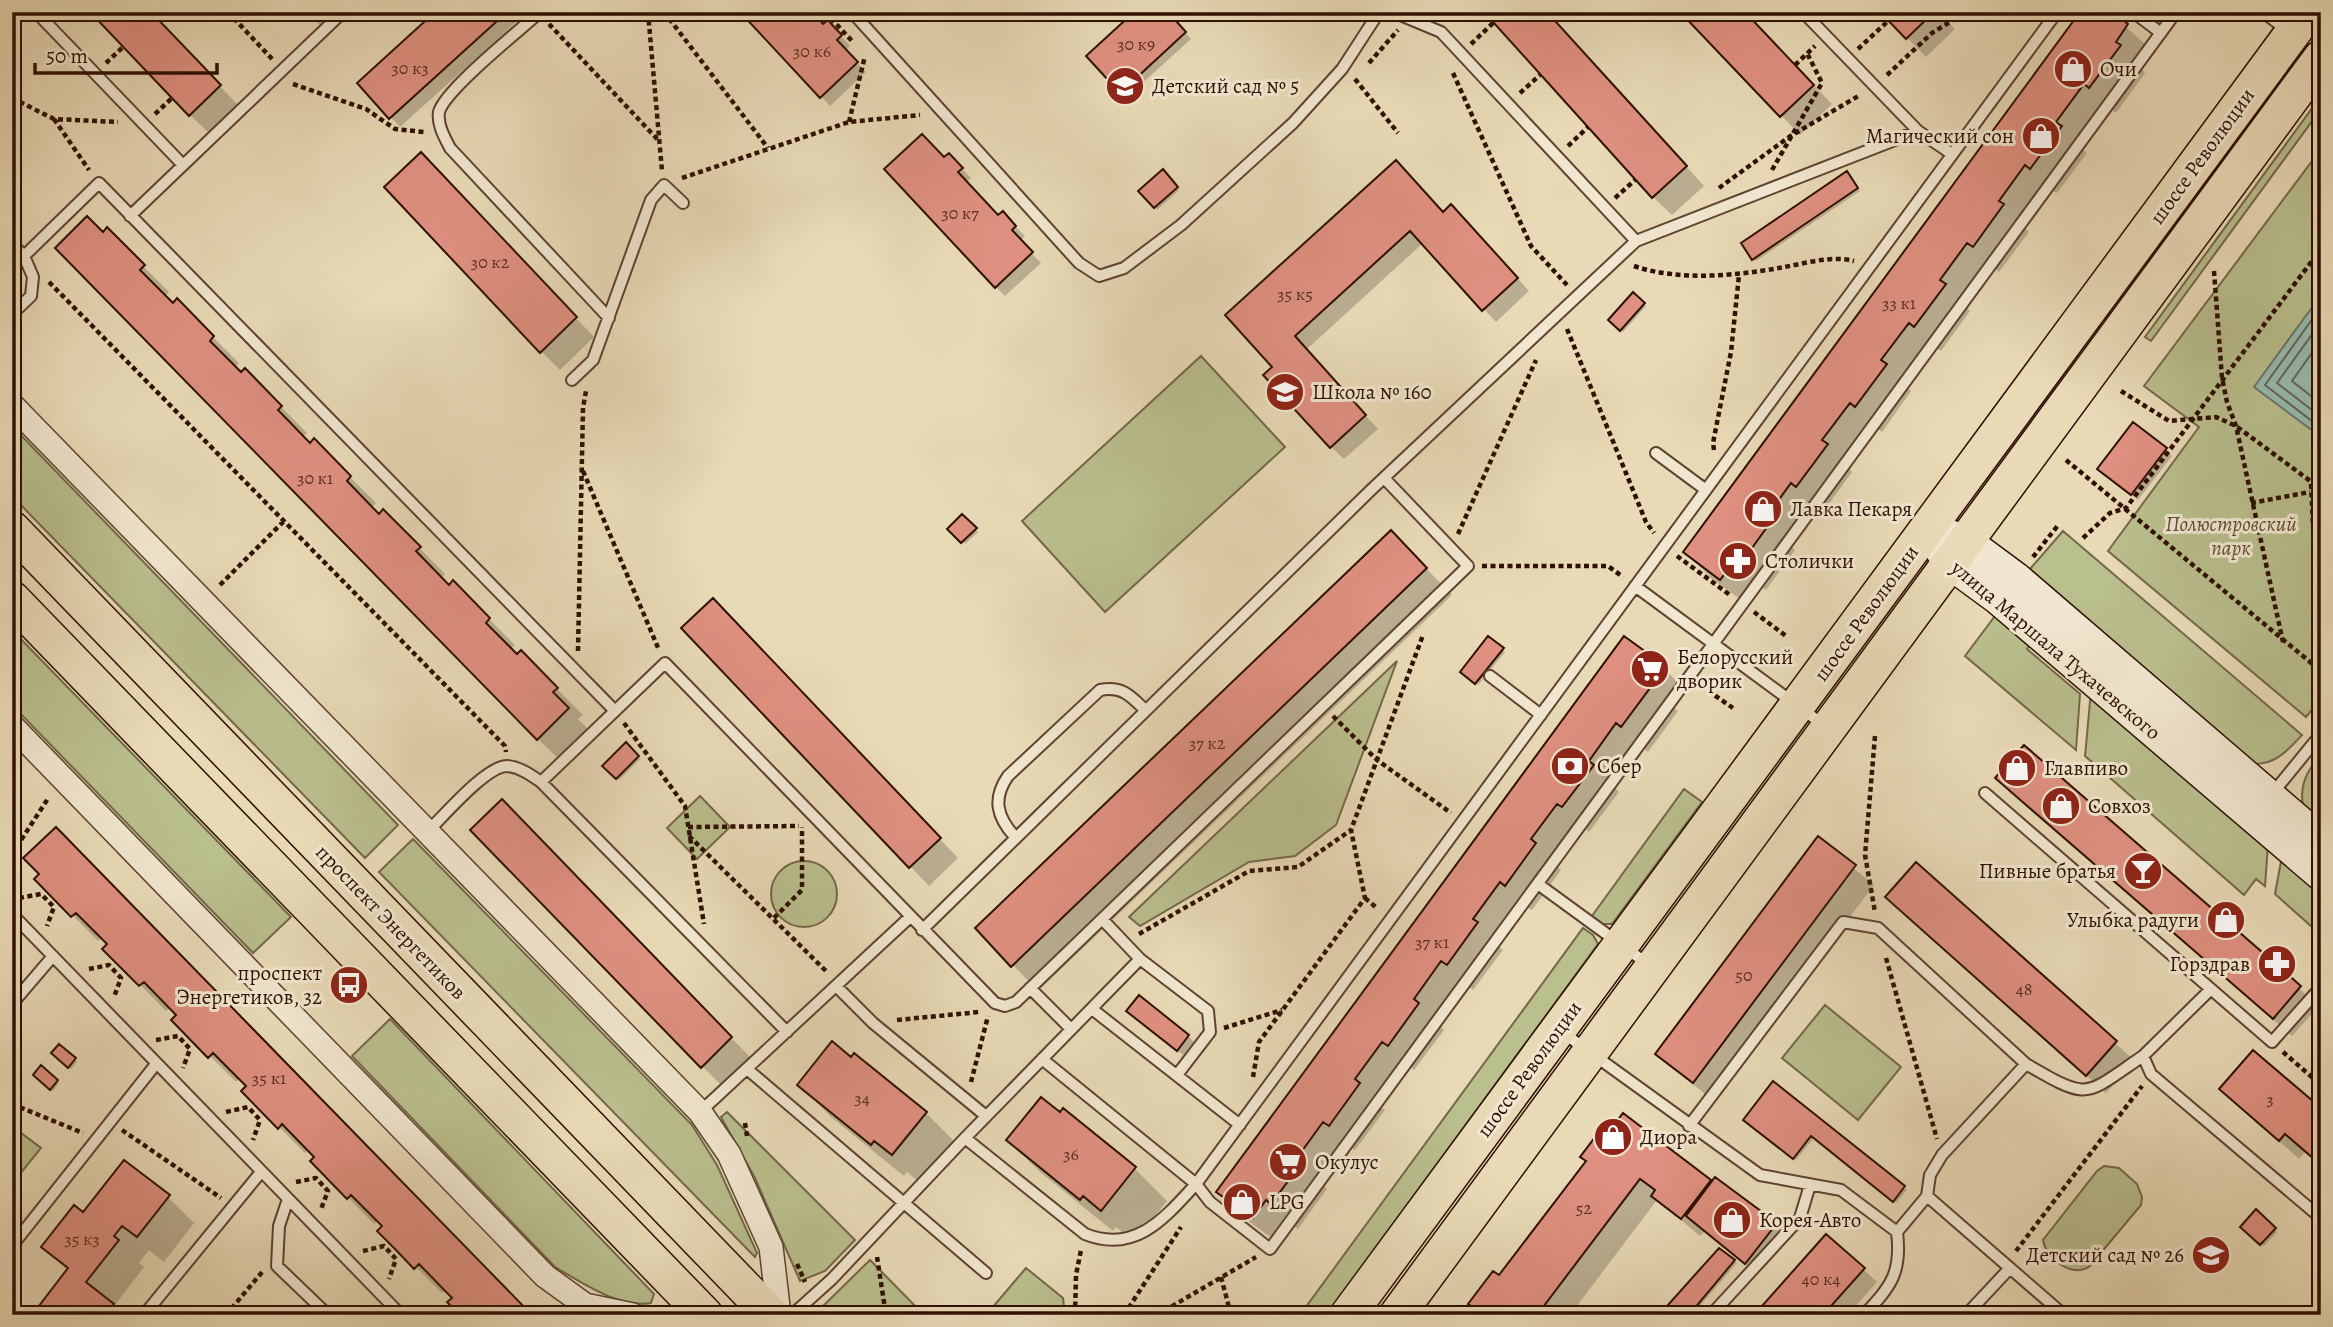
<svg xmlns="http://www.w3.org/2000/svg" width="2333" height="1327" viewBox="0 0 2333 1327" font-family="Alegreya,serif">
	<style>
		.green { fill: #b9bf8d; stroke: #746748; stroke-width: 2 }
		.water { fill: #97bbaf; stroke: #6d766a; stroke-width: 2 }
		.shadow { fill: #0003 }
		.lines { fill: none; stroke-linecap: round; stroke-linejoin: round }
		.shore { stroke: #626559; stroke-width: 2 }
		.building { fill: #df9080; stroke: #2e0f03; stroke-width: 2 }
		.lane-casing { stroke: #5d4230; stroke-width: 14 }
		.street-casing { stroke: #5d4230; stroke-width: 26 }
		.secondary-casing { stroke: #2e0f03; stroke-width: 35 }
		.primary-casing { stroke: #2e0f03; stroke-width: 38 }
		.path { stroke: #2e0f03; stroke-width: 4.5; stroke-dasharray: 5 3.5; stroke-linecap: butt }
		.lane { stroke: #f1e7d0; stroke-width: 10 }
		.street { stroke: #f1e7d0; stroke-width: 23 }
		.secondary { stroke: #f1e7d0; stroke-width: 32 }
		.primary { stroke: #e9dab7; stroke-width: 35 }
		.labels { text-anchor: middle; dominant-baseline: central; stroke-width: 6; stroke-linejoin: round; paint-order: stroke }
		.number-label { font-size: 18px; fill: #5a2f22 }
		.poi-label { font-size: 21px; fill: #2e0f03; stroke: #f1e7d0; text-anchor: start }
		.street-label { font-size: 21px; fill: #2e0f03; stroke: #f1e7d0 }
		.park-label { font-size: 21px; font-style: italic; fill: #5f4d33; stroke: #f1e7d0 }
	</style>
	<rect width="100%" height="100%" fill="#e9dab7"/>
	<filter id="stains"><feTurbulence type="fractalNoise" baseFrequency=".00286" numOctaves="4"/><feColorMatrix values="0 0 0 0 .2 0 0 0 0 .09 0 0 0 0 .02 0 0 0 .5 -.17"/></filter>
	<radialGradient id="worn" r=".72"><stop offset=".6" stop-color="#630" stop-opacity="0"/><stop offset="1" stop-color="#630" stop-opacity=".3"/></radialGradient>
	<!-- green -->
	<path class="green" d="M2321,96v13l-170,232 -6,-4z
		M2321,149v550l-15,18 -198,-166 91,-124 -55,-41z
		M1201,356l84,91 -180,165 -83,-91z
		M12,426l386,399 -33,33 -353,-362z
		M2063,531l239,204c-14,15 -26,29 -47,29l-225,-195z
		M1998,612l34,30 -5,7 53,45 -4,56 -111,-94z
		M12,630l279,287 -38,36 -241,-248z
		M1397,661l-61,164 -41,31 -46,6 -109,64 -11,-9z
		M2091,691l177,154 -3,41 -9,-7 -12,16 -159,-139z
		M2321,754v67l-18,-15c-4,-22 5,-36 18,-52z
		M1684,789l18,13 -90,122h-9l-11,-8z
		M700,796l30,31 -33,32 -30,-31z
		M413,839l279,286 25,40 40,88 -2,4 -376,-385z
		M2282,856l39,35v44l-46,-41z
		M771 894a33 33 0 1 1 66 0a33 33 0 1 1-66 0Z
		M1583,928l10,7 5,9 -271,371h-27z
		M1825,1005l76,62 -43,53 -76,-62z
		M390,1019l264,275 -3,9c-31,6 -70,-21 -96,-36l-203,-211z
		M727,1112l128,128 -30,31 -25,10 -45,-103 -34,-61z
		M12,1126l29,22 -29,36z
		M2104,1166l15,2 18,16 5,13 -1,8 -51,61c-17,13 -44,-7 -47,-26l54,-69z
		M870,1260l54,55h-98l-4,-8z
		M1026,1268l37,30 2,17h-79z"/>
	<!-- water -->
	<path class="water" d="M2321,295v142l-67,-50z"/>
	<!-- shadow -->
	<path class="shadow" d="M149,12l89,93 -29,28 -19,-18z
		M307,12h28l-14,14z
		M438,12h89l-127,115 -41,-44z
		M1166,12l25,27 -64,58 -38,-41z
		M1547,12l157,174 -32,29 -19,-18z
		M1682,12h61l89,92 -32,31z
		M1882,12h57l16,17 -29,28z
		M2109,12l44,39 -12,17 4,5 -29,40 -5,-4 -29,40 5,4 -30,40 -5,-3 -28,37 5,5 -30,40 -5,-4 -28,39 4,4 -29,40 -5,-3 -29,39 4,4 -29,41 -5,-4 -29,39 4,5 -29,40 -5,-4 -28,38 5,4 -29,40 -6,-4 -13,18 -36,-26 -26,-26z
		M837,32l13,14 -5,4 21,22 -36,34 -9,-10z
		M949,155l22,23 -5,4 32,35 4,-4 23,23 -5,5 21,22 -36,33 -9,-9 -52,-128z
		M1162,172l17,18 -22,20 -17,-19z
		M439,173l155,164 -34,33 -19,-19z
		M1849,176l11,15 -104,70 -3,-3z
		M1443,213l21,6 65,72 -33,31 -73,-79 -117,107 72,79 -34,30 -13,-12 -56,-80 -47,-52z
		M103,234l30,22 36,36 -4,5 8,8 4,-4 62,62 -5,5 7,7 4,-5 62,63 -5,4 8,8 4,-4 62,62 -5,5 8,8 4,-5 62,63 -4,5 8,8 4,-4 62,62 -5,5 7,6 4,-4 62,63 -5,4 16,16 -30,29 -26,-25z
		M12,294l12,12 -12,12z
		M1633,295l13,11 -23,26 -12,-12z
		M2133,424l39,32 -34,44 -33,-26z
		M962,516l16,16 -13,12 -15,-15z
		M1416,558l36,37 -414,396 -25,-26z
		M731,619l227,239 -29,28 -246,-258z
		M1489,639l16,13 -27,33 -16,-13z
		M1660,664l25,26 -12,17 5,4 -30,41 -5,-4 -29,39 5,5 -30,40 -5,-4 -28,38 5,4 -29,40 -6,-3 -28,38 5,5 -30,40 -5,-4 -29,39 5,5 -30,40 -5,-4 -29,40 5,4 -30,40 -5,-3 -27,37 4,5 -29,40 -5,-4 -14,18 -35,-25 -25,-26z
		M626,745l14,14 -21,21 -14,-14z
		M2024,747l295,259 -27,30 -275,-239z
		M520,820l230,237 -29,28 -19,-19z
		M56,829l25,26 449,460h-68l-13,-13 5,-4 -8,-9 -4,4 -62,-62 5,-5 -7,-6 -4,4 -62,-63 5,-4 -8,-8 -4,4 -62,-62 5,-5 -8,-8 -4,4 -62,-62 5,-5 -8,-8 -5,4 -61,-62 4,-5 -6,-7 -5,4 -61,-62 4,-5 -15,-16z
		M1818,839l56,46 -162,215 -55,-46z
		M1916,864l219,197 -29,32 -200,-178z
		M1135,1017l53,19 6,6 -11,13z
		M60,1046l17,16 -6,7 -18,-16z
		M41,1068l18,15 -6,8 -18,-17z
		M799,1084l127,29 32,32 -33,42 -18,-15 -3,4 -73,-59z
		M1773,1084l131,104 3,2 -11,13 -82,-65 -18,22 -48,-38z
		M2221,1089l100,21v55l-16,-13 -6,7z
		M1063,1111l72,58 32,32 -33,41 -18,-15 -3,4 -73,-59 -32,-32z
		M1587,1162l122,20 67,42 10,9 -30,39 -51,-41 -5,5 -43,-36 -87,115h-99z
		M168,1197l26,26 -30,39 -15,-12 -10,13 5,4 -30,39 8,9h-88l34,-44 -24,-24z
		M2256,1212l21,20 -13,14 -21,-19z
		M1827,1236l50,46 -29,33h-92z
		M1719,1250l18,13 -45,52h-31z"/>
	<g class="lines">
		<!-- shore -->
		<path class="shore" d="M2321,307l-56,78 56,43
			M2321,322l-44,61 44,34
			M2321,340l-29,41 29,23"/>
	</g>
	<!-- building -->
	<path class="building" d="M90,12h61l70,73 -32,31z
		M435,12h72l-118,107 -32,-36z
		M740,12h72l11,12 5,-4 7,8 7,7 -5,5 21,22 -38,36z
		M1134,12h34l18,20 -66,61 -34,-37z
		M1484,12h63l140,154 -35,32z
		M1680,12h65l69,73 -34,32z
		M1880,12h54l-28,27z
		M2080,12h32l16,12 -12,18 5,3 -32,43 -5,-4 -28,38 6,4 -32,43 -5,-4 -26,36 5,3 -31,43 -6,-4 -27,37 6,4 -32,43 -5,-4 -28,37 6,4 -32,43 -5,-4 -28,37 6,4 -32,43 -5,-4 -26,36 5,4 -31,43 -5,-4 -14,18 -37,-28z
		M922,134l22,23 5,-4 14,15 -5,4 40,43 5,-4 6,7 7,8 -4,4 21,22 -38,36 -111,-119z
		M421,152l156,165 -37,36 -156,-166z
		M1396,160l47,52 8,-8 67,74 -36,33 -72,-80 -115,105 71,79 -36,33 -67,-73 9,-8 -47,-52z
		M1163,169l15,18 -24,21 -16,-17z
		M1847,171l11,17 -106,72 -11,-17z
		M87,216l16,16 4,-5 38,38 -5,5 33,33 4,-5 37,38 -4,5 31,31 4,-4 37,38 -4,4 32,33 4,-5 37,38 -4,5 32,33 4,-5 38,38 -5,4 33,34 4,-5 37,38 -4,5 31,31 4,-4 37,38 -5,4 16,16 -32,32 -482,-492z
		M1633,292l12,11 -25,28 -12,-11z
		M2133,422l34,26 -36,47 -34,-26z
		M962,514l15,14 -16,15 -14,-14z
		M1391,530l36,38 -416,399 -36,-39z
		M713,598l228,240 -32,30 -228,-240z
		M1488,636l16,12 -29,36 -15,-12z
		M1624,636l37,27 -13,18 5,3 -32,43 -5,-4 -27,38 5,4 -32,42 -5,-3 -26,35 5,4 -31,43 -5,-4 -27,37 5,3 -31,43 -6,-4 -27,38 5,4 -31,43 -6,-4 -27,37 5,4 -31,43 -6,-4 -26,36 6,3 -32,43 -5,-4 -13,18 -37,-26z
		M626,742l13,14 -23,23 -14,-13z
		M2024,745l277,241 -28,33 -278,-241z
		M502,799l230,238 -31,31 -231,-238z
		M56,827l476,488h-72l-13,-13 5,-4 -33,-34 -5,5 -18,-19 -19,-19 5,-5 -31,-31 -4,4 -37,-38 4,-4 -32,-33 -4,5 -37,-38 5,-5 -33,-33 -5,5 -37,-38 5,-5 -32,-33 -5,4 -37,-37 5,-5 -31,-31 -5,4 -37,-38 5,-5 -16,-16z
		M1818,836l38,29 -163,218 -38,-29z
		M1916,862l201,179 -31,35 -201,-179z
		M1139,995l50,40 -12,16 -51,-40z
		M832,1041l19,16 3,-4 73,59 -35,43 -18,-14 -3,4 -74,-60z
		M59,1044l17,14 -8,10 -17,-15z
		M2253,1050l68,58v57l-36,-31 -6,7 -60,-52z
		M41,1065l17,15 -8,10 -17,-15z
		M1773,1081l132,105 -12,16 -82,-66 -18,23 -50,-39z
		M1041,1097l19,15 3,-4 73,59 -35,44 -18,-15 -3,4 -74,-60z
		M1623,1113l88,67 -30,39 -30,-23 4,-6 -15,-11 -103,136h-69l6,-7 -6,-4 25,-33 6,4 87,-114 -6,-4 25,-33 6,5z
		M124,1160l46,35 -33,42 -15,-11 -8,10 5,4 -33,42 28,22 -8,11h-74l36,-47 -27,-21 33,-42 9,7z
		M1715,1177l62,46 -32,41 -59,-48z
		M2256,1209l20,19 -16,17 -20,-18z
		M1826,1234l39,34 -42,47h-69z
		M1719,1248l16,12 -46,55h-30z"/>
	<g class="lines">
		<!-- lane casing -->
		<g class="lane-casing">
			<path id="lane" d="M36,12l147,153
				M540,12c-20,18 -95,78 -101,100 -2,13 6,26 11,36l159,170
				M852,12l227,251 20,13 25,-8 57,-43 112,-102 49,-54 37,-57
				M1393,12l48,20 195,209
				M1803,12l115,119
				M2133,12l28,21
				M2263,12l24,18
				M130,216l213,-204
				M12,244l12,12
				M12,314l19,-18 2,-19 -9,-21 75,-73 516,528
				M572,380l21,-20 58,-160 13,-15 19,18
				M1656,453l50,37
				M1635,586l190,140
				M1490,676l51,39
				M541,782l124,-119 330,340 10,3 11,-4 452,-436 -84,-88
				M1985,793l287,249 49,-55
				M2272,794l49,-60
				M428,831c16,-15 58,-65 79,-65 13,1 24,9 34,16l246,250
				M1015,837c-18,-20 -23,-38 -7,-61l92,-86c22,-4 30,5 45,20
				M1538,884l111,81
				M12,914l389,401
				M1102,919l38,40 68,52 2,21 -33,43
				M922,930l450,-441 264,-248 282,-110 34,23
				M836,986l37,37 113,93
				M1030,988l41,41
				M12,1004l41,-48
				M1092,1009l148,116
				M1562,1032l198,143 81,15 56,42
				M2143,1056l68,-67
				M1042,1059l154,125 861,-1172
				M747,1069l239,204
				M700,1112l210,-195
				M1689,1126l154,-204 35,6 148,136
				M965,1138l120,96c50,20 79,-15 111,-50l14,18 60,47 906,-1237
				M1927,1196l137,119
				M288,1199l-9,27 -2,40 51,49
				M12,1246l144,-182
				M144,1315l117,-143
				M792,1315l40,-36 133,-141 175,-179
				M1711,1315l89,-97 10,-33
				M1864,1315c27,-29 38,-42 33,-83l30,-36 3,-21 12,-20 84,-91c64,37 57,33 117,-8l8,18 170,144
				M1966,1315l44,-47"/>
		</g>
		<!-- street casing -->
		<g class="street-casing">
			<path id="street" d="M12,405l688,707 29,42 42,93 8,68
				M12,726l533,550 40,29 48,10"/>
		</g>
		<!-- secondary casing -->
		<g class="secondary-casing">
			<path id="secondary" d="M1928,529l21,33 49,36 323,276
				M1943,534l22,7 50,37 306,263"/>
		</g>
		<!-- primary casing -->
		<g class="primary-casing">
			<path id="primary" d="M12,529l759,786
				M12,599l693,716
				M1348,1315l960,-1303
				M1397,1315l924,-1257"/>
		</g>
		<!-- path -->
		<path class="path" d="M228,12l45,48
			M648,12l14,159
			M664,12l104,136
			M825,12l27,29
			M1747,14l1,-2
			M549,24l111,118
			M1471,44l22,-21
			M1858,49l30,-28
			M106,63l17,-16
			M1369,63l29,-33
			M1795,65l20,-19
			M1453,73l78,173 36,39
			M1887,75l45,-42 34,-21
			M1355,79l43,54
			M293,84l73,25 29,20 29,3
			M1520,93l20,-18
			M12,98l42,21 64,3
			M155,114l17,-16
			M54,119l35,51
			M849,122l16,-66
			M1568,146l20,-19
			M1772,170l50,-87 -15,-30
			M682,178l167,-56 71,-7
			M1719,188l70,-51 71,-42
			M1615,198l20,-18
			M1634,266c44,15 100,10 145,2 24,-4 51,-13 75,-7
			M2214,271l8,107 5,24 9,24 47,216
			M49,282l456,464 1,6
			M1567,329l79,193 8,11
			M2121,391l48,30 47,-4 20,9 85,63
			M1714,450l-1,-7 18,-91 8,-77
			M2066,460l255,211
			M583,471l76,179
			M2311,484l9,187
			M2251,503l59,-11
			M1458,534l78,-174
			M2083,538l27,-25 16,-5 195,-259
			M1677,556l53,39
			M2033,557l26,-33
			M1482,566h126l15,11
			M220,585l64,-64
			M1754,612l32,24
			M578,651l5,-243 3,-17
			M1701,686l32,22
			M1333,716l44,44 74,53
			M624,723l61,83 19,118
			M1875,736l-10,119 10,57
			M688,827l111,-1
			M689,836l138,136
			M12,854l37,-57
			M19,898l22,-4 13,13 -7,19
			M1365,898l13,11
			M774,918l28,-28v-63
			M1139,934l110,-63 49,-4 53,-37
			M1886,958l51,181
			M89,969l20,-4 12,13 -7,19
			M897,1020l82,-8
			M1224,1028l58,-18
			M156,1040l22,-4 12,13 -7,19
			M2283,1052l38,33
			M1253,1077l6,-35 106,-144 -14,-68 72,-195
			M971,1082l17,-66
			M12,1104l71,29
			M226,1112l22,-5 12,13 -7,20
			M745,1123l2,13
			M122,1130l99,68
			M296,1182l20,-4 12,13 -7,18
			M363,1251l21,-5 12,13 -7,20
			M2016,1251l126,-165
			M877,1257l9,58
			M797,1264l8,18
			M1221,1277l10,38
			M226,1315l37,-44
			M1075,1315l1,-40 5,-25
			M1124,1315l57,-88
			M1157,1315l99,-58"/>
		<!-- lane -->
		<use href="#lane" class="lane"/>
		<!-- street -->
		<use href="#street" class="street"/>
		<!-- secondary -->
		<use href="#secondary" class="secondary"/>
		<!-- primary -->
		<use href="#primary" class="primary"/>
	</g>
	<!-- icons -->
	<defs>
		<g id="shop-disc" transform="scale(2.0125)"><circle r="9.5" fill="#8f2418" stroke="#f1e7d0"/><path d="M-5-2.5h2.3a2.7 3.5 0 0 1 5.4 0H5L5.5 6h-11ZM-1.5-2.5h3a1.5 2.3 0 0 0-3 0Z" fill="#fff"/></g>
		<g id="school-disc" transform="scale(2.0125)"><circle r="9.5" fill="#8f2418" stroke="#f1e7d0"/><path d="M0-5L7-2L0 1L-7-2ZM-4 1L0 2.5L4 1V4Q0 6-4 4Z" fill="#fff"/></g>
		<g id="pharmacy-disc" transform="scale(2.0125)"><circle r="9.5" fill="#8f2418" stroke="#f1e7d0"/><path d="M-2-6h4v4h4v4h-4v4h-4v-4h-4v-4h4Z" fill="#fff"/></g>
		<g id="supermarket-disc" transform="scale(2.0125)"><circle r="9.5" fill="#8f2418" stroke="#f1e7d0"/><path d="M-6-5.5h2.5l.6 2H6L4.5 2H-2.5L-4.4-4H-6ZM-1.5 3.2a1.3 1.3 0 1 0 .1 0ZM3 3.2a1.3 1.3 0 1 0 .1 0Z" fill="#fff"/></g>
		<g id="bank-disc" transform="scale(2.0125)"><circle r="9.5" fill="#8f2418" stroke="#f1e7d0"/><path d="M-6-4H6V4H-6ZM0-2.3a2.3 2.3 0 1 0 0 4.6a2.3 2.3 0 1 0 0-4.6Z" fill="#fff"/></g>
		<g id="bar-disc" transform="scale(2.0125)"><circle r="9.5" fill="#8f2418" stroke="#f1e7d0"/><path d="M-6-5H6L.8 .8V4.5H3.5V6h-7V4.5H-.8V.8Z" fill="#fff"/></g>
		<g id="bus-disc" transform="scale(2.0125)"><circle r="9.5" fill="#8f2418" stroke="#f1e7d0"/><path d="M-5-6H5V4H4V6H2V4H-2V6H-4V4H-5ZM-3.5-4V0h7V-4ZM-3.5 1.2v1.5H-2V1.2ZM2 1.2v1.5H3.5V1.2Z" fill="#fff"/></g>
	</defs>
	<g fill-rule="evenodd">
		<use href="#shop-disc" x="2073" y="69"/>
		<use href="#school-disc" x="1125" y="86"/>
		<use href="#shop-disc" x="2041" y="136"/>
		<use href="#school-disc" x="1285" y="392"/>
		<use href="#shop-disc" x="1763" y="509"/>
		<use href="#pharmacy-disc" x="1738" y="561"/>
		<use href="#supermarket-disc" x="1650" y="669"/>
		<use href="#bank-disc" x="1570" y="766"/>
		<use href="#shop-disc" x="2017" y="768"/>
		<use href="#shop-disc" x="2061" y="806"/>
		<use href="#bar-disc" x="2143" y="871"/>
		<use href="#shop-disc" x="2226" y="920"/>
		<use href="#pharmacy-disc" x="2277" y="964"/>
		<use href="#bus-disc" x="349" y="985"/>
		<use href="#shop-disc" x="1613" y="1137"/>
		<use href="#supermarket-disc" x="1288" y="1162"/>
		<use href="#shop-disc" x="1242" y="1202"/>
		<use href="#shop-disc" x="1732" y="1220"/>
		<use href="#school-disc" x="2211" y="1255"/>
	</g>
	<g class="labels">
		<!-- number labels -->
		<g class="number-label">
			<text x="1136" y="44">30 к9</text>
			<text x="812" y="51">30 к6</text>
			<text x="410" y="68">30 к3</text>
			<text x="960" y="213">30 к7</text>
			<text x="490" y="262">30 к2</text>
			<text x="1295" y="294">35 к5</text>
			<text x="1899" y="303">33 к1</text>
			<text x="315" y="478">30 к1</text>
			<text x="1207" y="743">37 к2</text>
			<text x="1432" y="942">37 к1</text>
			<text x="1744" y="975">50</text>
			<text x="2024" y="989">48</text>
			<text x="269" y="1078">35 к1</text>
			<text x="862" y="1098">34</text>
			<text x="2270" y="1099">3</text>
			<text x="1071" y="1154">36</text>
			<text x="1584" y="1208">52</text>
			<text x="82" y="1239">35 к3</text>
			<text x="1821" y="1279">40 к4</text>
		</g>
		<!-- poi labels -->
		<g class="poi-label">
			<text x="2100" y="69">Очи</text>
			<text x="1152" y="86">Детский сад № 5</text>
			<text x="2014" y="136" text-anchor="end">Магический сон</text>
			<text x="1312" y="392">Школа № 160</text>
			<text x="1790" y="509">Лавка Пекаря</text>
			<text x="1765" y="561">Столички</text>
			<text x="1677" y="657">Белорусский<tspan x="1677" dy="24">дворик</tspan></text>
			<text x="1597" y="766">Сбер</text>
			<text x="2044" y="768">Главпиво</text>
			<text x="2088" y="806">Совхоз</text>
			<text x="2116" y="871" text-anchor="end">Пивные братья</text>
			<text x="2199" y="920" text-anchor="end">Улыбка радуги</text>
			<text x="2250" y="964" text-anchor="end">Горздрав</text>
			<text x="322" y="973" text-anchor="end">проспект<tspan x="322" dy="24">Энергетиков, 32</tspan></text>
			<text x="1640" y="1137">Диора</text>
			<text x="1315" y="1162">Окулус</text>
			<text x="1269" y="1202">LPG</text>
			<text x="1759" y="1220">Корея-Авто</text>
			<text x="2184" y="1255" text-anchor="end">Детский сад № 26</text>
		</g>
		<!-- street labels -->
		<g class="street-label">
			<text transform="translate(2202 156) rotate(-54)">шоссе Революции</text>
			<text transform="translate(1866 613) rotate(-54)">шоссе Революции</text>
			<text transform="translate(2056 650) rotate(40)">улица Маршала Тухачевского</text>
			<text transform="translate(391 922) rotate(46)">проспект Энергетиков</text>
			<text transform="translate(1529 1069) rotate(-54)">шоссе Революции</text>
		</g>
		<!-- park labels -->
		<g class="park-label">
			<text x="2231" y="524">Полюстровский<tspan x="2231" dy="24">парк</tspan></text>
		</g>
	</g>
	<!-- margin -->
	<rect width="2333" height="1327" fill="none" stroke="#e9dab7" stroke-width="42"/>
	<rect x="14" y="14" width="2305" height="1299" fill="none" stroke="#2e0f03" stroke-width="3.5"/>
	<rect x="21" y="21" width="2291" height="1285" fill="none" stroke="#2e0f03" stroke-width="2"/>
	<!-- scale -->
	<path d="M35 63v10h182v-10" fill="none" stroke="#2e0f03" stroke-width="3.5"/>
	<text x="46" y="63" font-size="21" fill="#2e0f03" stroke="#f1e7d0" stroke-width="5" paint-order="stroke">50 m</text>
	<rect width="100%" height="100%" filter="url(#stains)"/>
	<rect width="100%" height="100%" fill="url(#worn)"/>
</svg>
